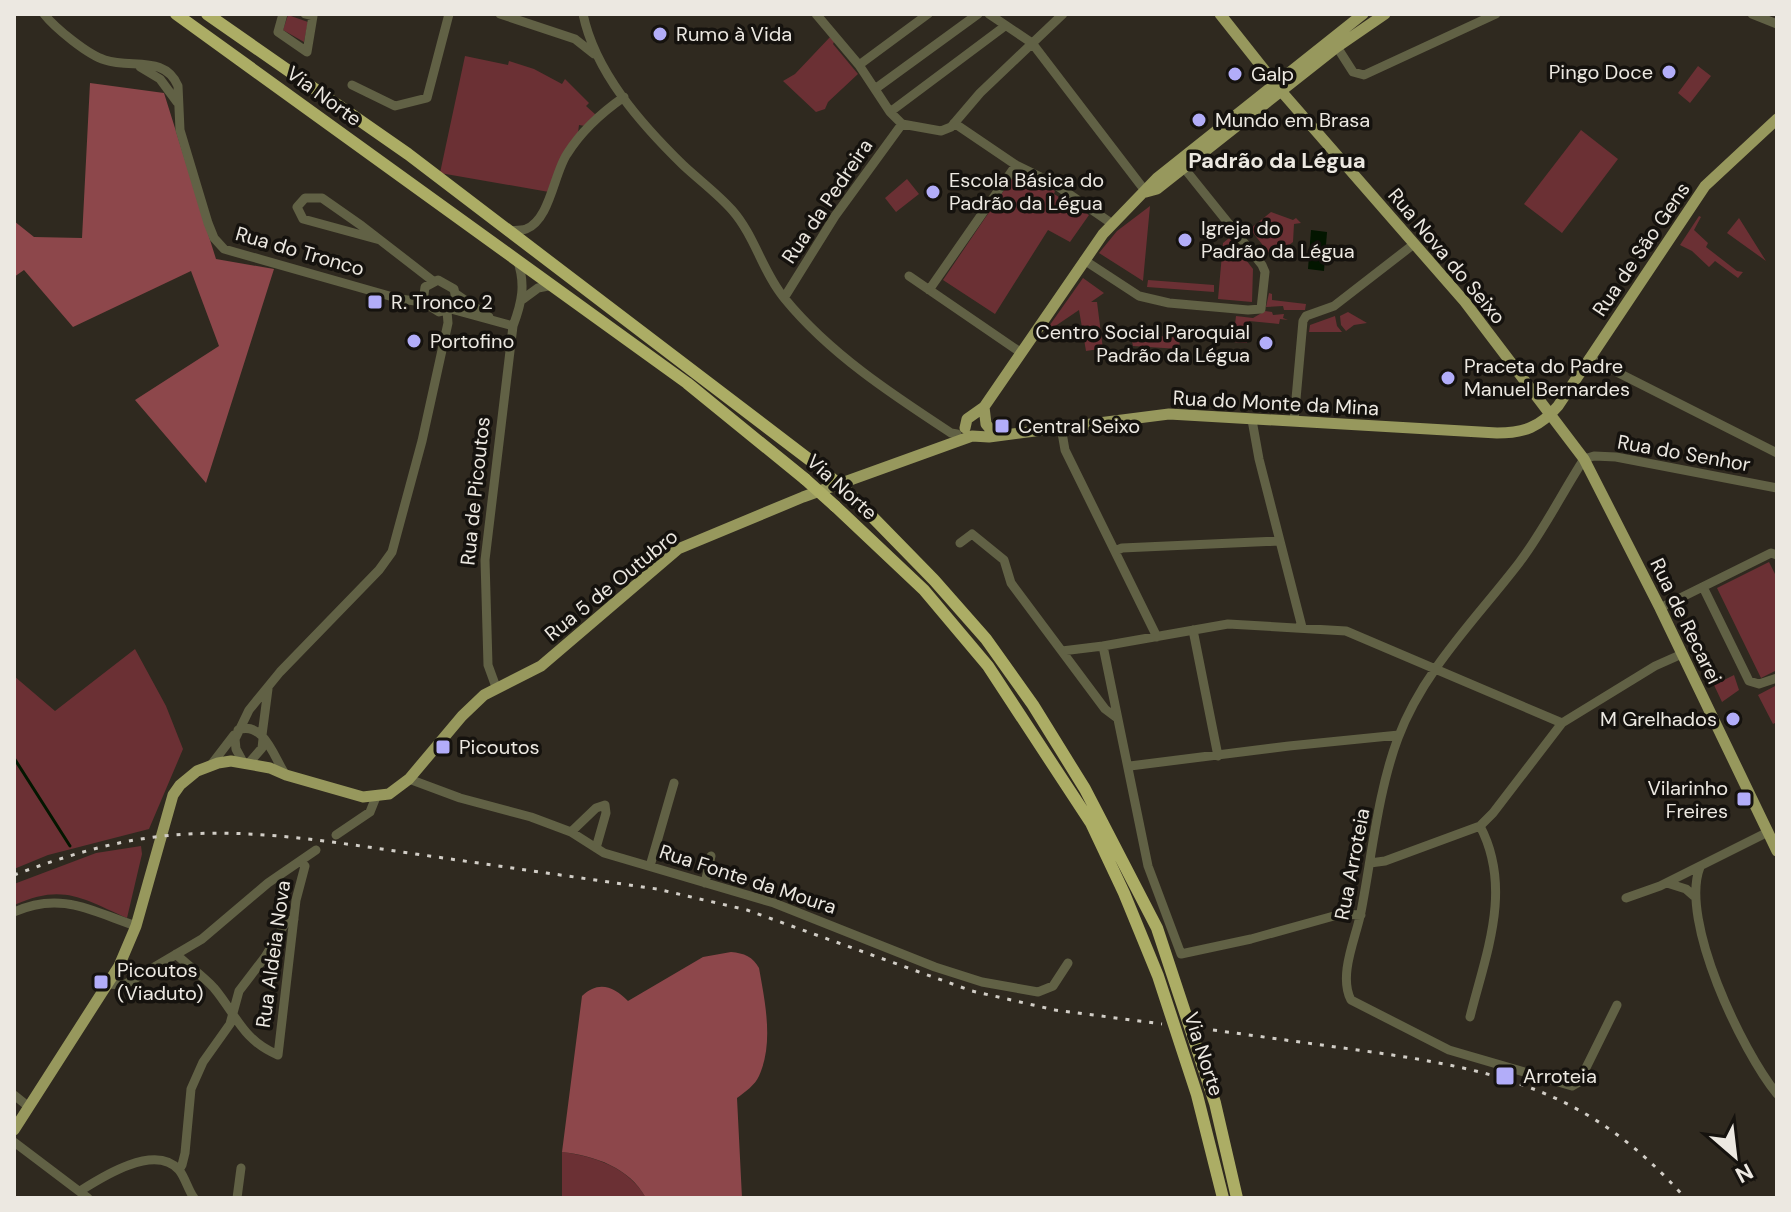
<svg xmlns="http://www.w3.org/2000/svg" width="1791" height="1212" viewBox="0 0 1791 1212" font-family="'DM Sans',sans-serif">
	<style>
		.green { fill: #6b3034 }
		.forest { fill: #8d474b }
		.water { fill: #031600 }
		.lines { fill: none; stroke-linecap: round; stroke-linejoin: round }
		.stream { stroke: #031600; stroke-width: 3 }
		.minor { stroke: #616145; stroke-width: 9 }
		.major { stroke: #97985d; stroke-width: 11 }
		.highway { stroke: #acad65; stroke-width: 12 }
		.rail { stroke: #d1cdc6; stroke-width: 3; stroke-dasharray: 4 8; stroke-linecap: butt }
		.highway-bridge { stroke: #acad65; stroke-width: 12 }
		.poi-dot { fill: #b2adf9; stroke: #15120e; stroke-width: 3 }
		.labels { text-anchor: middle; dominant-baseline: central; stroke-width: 7; stroke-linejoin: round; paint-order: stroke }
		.poi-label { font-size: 20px; fill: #ece8e1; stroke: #15120e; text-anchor: start }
		.street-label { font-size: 20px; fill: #ece8e1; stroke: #15120e }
		.neighbourhood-label { font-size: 22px; font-weight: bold; fill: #ece8e1; stroke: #15120e }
	</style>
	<rect width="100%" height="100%" fill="#2f291f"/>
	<!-- green -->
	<path class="green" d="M288,15l20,7 -4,20 -21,-12z
		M831,36l4,4 -2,4 25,30 -30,28 -3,7 -9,3 -33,-31 12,-7z
		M465,56l43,9 1,-4 25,8 28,15 3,-5 24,24 -3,3 10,9 -11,11 -6,-1 -1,8 -29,59 -109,-19z
		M1698,66l13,10 -21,27 -12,-10z
		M1581,130l37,29 -56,74 -38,-29z
		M1017,171l38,20 -1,3 35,21 -19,27 -22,-12 -53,84 -52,-34z
		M907,179l12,15 -23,18 -11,-14z
		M1150,206l-7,75 -44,-28 18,-22z
		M1271,212l22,8 3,-2 5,5 -7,1 -1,18 -20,16 -23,-29z
		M1699,216l2,1 -7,13 14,13 -2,4 31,24 6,1 -5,6 -23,-17 -6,6 -17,-16 -12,-6z
		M1739,218l27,43 -39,-28z
		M1229,238l24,31 -1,33 -34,-3 5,-56z
		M1083,278l21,15 -13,9h6l7,55h-3l-2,-8 -13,2 -7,-41 -31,21 -1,-2z
		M1148,280l66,5v7l-67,-5z
		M1269,293l3,1v6l34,4 -1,6h-21l-1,-4 -17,1z
		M1265,311l7,1 1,3 11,-1 -1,4 5,2 -8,-1 -1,5 -30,-3 -2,22 -14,-1 3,-26 17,2z
		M1348,312l19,11 -13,2 -8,6 -5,-6 -1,-9z
		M1335,316l2,10 5,6h-33l1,-7z
		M1130,333l50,5 -1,11 -46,-3z
		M1769,562l8,16v92l-16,8 -44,-90z
		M135,649l31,57 17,43 -34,80 -101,26 -34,14v-193l41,35z
		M1734,675l5,15 -17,12 -8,-17z
		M1777,685v37l-4,2 -15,-29z
		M141,846l1,8 -15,64c-45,-20 -64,-35 -113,-13v-21l82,-31z
		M562,1152c33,4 67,16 84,46h-84z"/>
	<!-- forest -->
	<path class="forest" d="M90,83l74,10 52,166 58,10 -68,214 -71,-83 84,-54 -28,-75 -118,56 -49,-57 -10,7v-56l20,16 48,1z
		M731,952c13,1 22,5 28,16 6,34 15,75 0,108 -4,9 -14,16 -22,22l5,100h-96c-17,-31 -51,-42 -84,-46l20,-156c17,-16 32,-9 46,5l75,-44z"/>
	<!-- water -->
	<path class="water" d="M1311,230l16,2 -3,39 -16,-2z"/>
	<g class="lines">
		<!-- stream -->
		<path class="stream" d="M14,758l56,88"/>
		<!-- minor -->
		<path class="minor" d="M44,14c11,14 44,41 61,46 27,9 60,-5 73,26l2,44 28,93 6,15 10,11 176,50 23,3 16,10 12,-3 62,17
			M283,14l-5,18 29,20 6,-36 -8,-2
			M500,14l75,25 19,15
			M583,14c12,58 58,110 100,151 16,15 35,29 49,45 23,26 31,63 53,89 45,55 108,96 166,134l6,1
			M816,14l43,51 31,47 12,12 39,7 10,-4 29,-34 83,-79
			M989,14l43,29 114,149
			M1752,14l25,10
			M1337,47l16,25 11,3 132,-61
			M859,65l69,-51
			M140,67l20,12 17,23
			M352,85l43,21 32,-8 22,-84
			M875,89l103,-75
			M890,112l115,-86
			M954,123l62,42 37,18 58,40
			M507,231c6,-1 13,0 19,-2 24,-9 28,-56 41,-75 15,-24 34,-41 57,-57
			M380,240l-77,-21 -6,-12 8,-9h17l40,28 71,55
			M1084,260l55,36 30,7 79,7 13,-1 4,-37 -3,-7 -78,-97
			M909,276l111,76
			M929,290l87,-125
			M456,294l33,23
			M784,298l51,-82 67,-92
			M523,299l15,-11 15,-3
			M423,302l2,-15 13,-7 16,9 2,10 -5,10
			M1589,358l188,95
			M1252,420l7,39 43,168
			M1294,421l9,-100 3,-5 28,-10 80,-62
			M1061,427l4,23 92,187
			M960,543l12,-9 32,26 7,23 94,126 12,9
			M1115,551l7,-3 157,-7
			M1703,587l46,94 10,3 18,-6
			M1660,608l111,-55 6,2
			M1193,630l25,126
			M1103,646l45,220 33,88 70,-15 90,-25 20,1
			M1062,651l41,-5 125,-22 118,7 216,92
			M496,687l-8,-22 -3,-105 28,-234c9,-24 13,-42 4,-67
			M238,730c25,-10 36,27 47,44
			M262,735l6,-46
			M243,762l-7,-13 -1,-10 14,-29 31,-38 99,-102 13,-18 30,-111 26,-118 -1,-12
			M249,763l13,-15 1,-9
			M211,765l23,-30
			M1130,766l159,-20 110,-11
			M409,779l51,19 71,19 40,15 33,21 170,50 161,64 47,15 56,10 15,-6 15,-23
			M571,832l25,-24 9,-3 1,8 -10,35
			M336,835l34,-23 6,-15
			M1370,863l15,-2 95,-35 13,-13 69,-90 93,-57 27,-12
			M650,866l24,-83
			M1700,867c-21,53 42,184 77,227
			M705,883l6,-27
			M1667,883l19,6 8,7
			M1626,898l34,-12 108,-54
			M14,912c47,-21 77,-1 122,14
			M176,954c12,12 26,21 38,34 22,26 28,52 64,67l18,-155 9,-34 -5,-5
			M119,966l13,6 15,-2
			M108,984l16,1 78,-46 66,-56 48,-33
			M1617,1005l-38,77 -7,4 -123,-36 -98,-50c-13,-25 5,-62 10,-88 11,-57 17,-121 37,-174 25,-67 78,-119 121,-175 25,-33 43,-70 65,-104l10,-3 22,1 161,31
			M1470,1017c16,-64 43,-128 10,-191
			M14,1095l15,12
			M14,1142l74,56
			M179,1170l3,-5 3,-12 6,-64 12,-27 27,-38 9,-33 26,-34 21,-35 8,-3
			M80,1191c22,-14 75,-48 99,-21 6,7 9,20 15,28
			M237,1198l4,-30"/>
		<!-- major -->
		<path class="major" d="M1220,14l61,77 184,211 119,157 76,149 117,243
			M1146,192l11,-3 180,-142 48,-33
			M984,407l2,17 9,11
			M965,428l2,-9 17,-12 119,-173 54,-56 206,-164
			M14,1130l105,-164 17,-40 37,-131 7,-10 17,-14 21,-8 13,-2 39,7 16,7 77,22 26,-3 20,-15 53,-63 22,-21 57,-29 137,-117 125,-52 169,-61 17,1 180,-23 328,19c27,0 43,-6 61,-27l147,-220 72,-67"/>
		<!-- highway -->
		<path class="highway" d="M176,14l511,369 118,96
			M207,14l201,140 407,310
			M851,495l83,85 52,59 47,66 52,84 72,139 58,175 22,95
			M835,506l89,84 64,76 103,157 33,70 34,83 39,119 26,103"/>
		<!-- rail -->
		<path class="rail" d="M14,875c46,-17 92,-32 141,-38 85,-11 170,4 254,16 83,12 165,24 248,36l90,21 225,81 83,19 107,14
			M1213,1030c51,7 101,14 152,21 135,19 227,41 320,147"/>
		<!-- highway-bridge -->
		<path class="highway-bridge" d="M815,464l36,31
			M805,479l30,27"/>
	</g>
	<!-- markers -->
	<g class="poi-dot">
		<circle cx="660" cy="34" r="8"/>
		<circle cx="1669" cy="72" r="8"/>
		<circle cx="1235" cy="74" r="8"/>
		<circle cx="1199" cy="120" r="8"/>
		<circle cx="933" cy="192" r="8"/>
		<circle cx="1185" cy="240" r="8"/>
		<rect x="367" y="294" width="16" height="16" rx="4"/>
		<circle cx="414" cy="341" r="8"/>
		<circle cx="1266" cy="343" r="8"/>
		<circle cx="1448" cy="378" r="8"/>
		<rect x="994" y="418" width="16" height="16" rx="4"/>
		<circle cx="1733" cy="719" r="8"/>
		<rect x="435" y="739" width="16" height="16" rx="4"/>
		<rect x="1736" y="791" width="16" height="16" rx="4"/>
		<rect x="93" y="974" width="16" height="16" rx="4"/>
		<rect x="1495" y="1066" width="20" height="20" rx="4"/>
	</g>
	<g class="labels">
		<!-- poi labels -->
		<g class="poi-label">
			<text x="676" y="34">Rumo à Vida</text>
			<text x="1653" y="72" text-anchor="end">Pingo Doce</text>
			<text x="1251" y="74">Galp</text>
			<text x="1215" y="120">Mundo em Brasa</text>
			<text x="949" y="180">Escola Básica do<tspan x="949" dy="23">Padrão da Légua</tspan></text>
			<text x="1201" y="228">Igreja do<tspan x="1201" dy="23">Padrão da Légua</tspan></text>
			<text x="391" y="302">R. Tronco 2</text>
			<text x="1250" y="332" text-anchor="end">Centro Social Paroquial<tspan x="1250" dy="23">Padrão da Légua</tspan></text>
			<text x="430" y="341">Portofino</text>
			<text x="1464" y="366">Praceta do Padre<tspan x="1464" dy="23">Manuel Bernardes</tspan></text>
			<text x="1018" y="426">Central Seixo</text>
			<text x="1717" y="719" text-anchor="end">M Grelhados</text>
			<text x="459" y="747">Picoutos</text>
			<text x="1728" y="788" text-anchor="end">Vilarinho<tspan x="1728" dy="23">Freires</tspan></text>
			<text x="117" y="970">Picoutos<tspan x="117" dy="23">(Viaduto)</tspan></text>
			<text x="1523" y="1076">Arroteia</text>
		</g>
		<!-- street labels -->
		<g class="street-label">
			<text transform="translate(324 96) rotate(36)">Via Norte</text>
			<text transform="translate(827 201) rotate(-56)">Rua da Pedreira</text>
			<text transform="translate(1641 249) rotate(-56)">Rua de São Gens</text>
			<text transform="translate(300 251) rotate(16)">Rua do Tronco</text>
			<text transform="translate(1447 256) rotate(50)">Rua Nova do Seixo</text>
			<text transform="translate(1276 403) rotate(3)">Rua do Monte da Mina</text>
			<text transform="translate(1684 453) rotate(10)">Rua do Senhor</text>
			<text transform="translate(842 487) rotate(42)">Via Norte</text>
			<text transform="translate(475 491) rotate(-84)">Rua de Picoutos</text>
			<text transform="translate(611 585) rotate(-39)">Rua 5 de Outubro</text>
			<text transform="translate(1686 621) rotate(64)">Rua de Recarei</text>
			<text transform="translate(1352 864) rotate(-79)">Rua Arroteia</text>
			<text transform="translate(748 879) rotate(18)">Rua Fonte da Moura</text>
			<text transform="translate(273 954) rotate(-82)">Rua Aldeia Nova</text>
			<text transform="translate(1204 1054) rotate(72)">Via Norte</text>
		</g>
		<!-- neighbourhood labels -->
		<g class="neighbourhood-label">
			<text x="1277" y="160">Padrão da Légua</text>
		</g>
	</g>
	<!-- border -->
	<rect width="1791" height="1212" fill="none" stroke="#ece8e1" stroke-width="32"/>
	<!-- north arrow -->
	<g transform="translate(1735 1156) rotate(152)" stroke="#15120e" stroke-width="6" paint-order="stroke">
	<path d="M0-6L14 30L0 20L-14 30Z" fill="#ece8e1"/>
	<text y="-12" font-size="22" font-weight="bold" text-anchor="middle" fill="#ece8e1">N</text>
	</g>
</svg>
